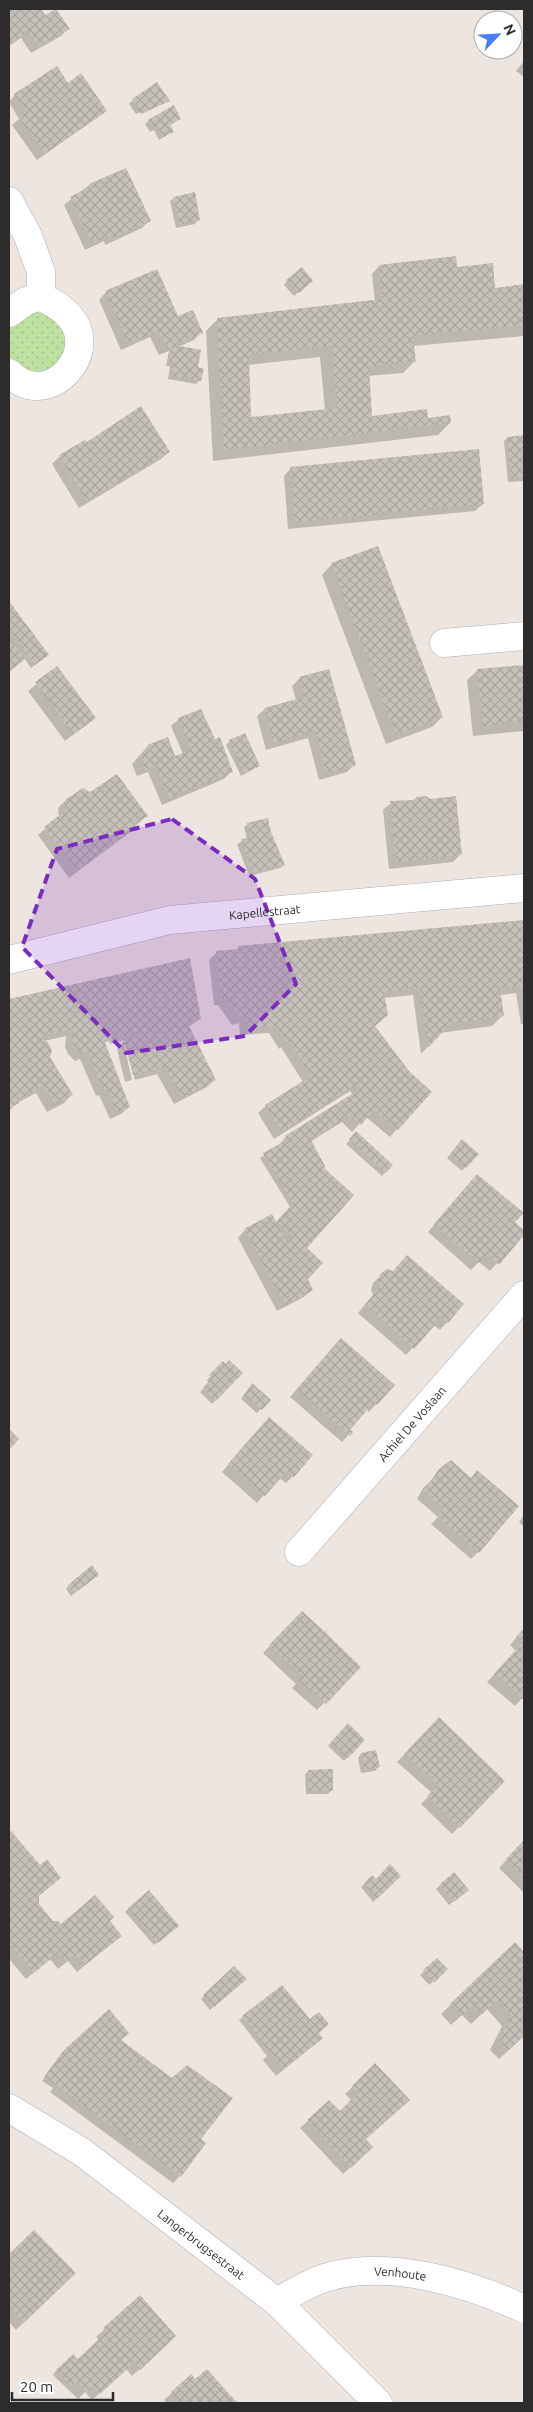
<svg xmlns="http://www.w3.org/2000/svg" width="533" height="2412" viewBox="0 0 533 2412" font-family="Ubuntu,sans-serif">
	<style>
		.park { fill: url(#park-dots) }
		.shadow { fill: #0003; fill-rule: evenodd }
		.building { fill: url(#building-cross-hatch); fill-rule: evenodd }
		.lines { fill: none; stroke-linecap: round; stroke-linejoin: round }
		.minor-casing { stroke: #acb0b8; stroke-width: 29 }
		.minor { stroke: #fff; stroke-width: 28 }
		.marked { fill: #7b2cbf; fill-opacity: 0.2; stroke: #7b2cbf; stroke-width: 4; stroke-dasharray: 10 6; stroke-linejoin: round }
		.labels { text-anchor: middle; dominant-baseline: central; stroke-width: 4; stroke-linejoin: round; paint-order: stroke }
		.street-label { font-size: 12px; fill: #2c2c2c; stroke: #fff }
	</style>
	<defs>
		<pattern id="park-dots" width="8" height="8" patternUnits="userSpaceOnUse" patternTransform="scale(1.25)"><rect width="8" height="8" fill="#bfe19f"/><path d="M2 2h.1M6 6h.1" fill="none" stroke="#a4c189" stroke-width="1.8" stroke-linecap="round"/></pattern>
		<pattern id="building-cross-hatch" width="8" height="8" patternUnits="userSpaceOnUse" patternTransform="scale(1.25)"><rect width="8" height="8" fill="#c6c0bb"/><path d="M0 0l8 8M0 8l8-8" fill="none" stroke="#aaa5a1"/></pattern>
	</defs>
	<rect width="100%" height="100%" fill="#ede5df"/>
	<!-- park -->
	<path class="park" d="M25,306l36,7 13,35 -32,29 -33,-15v-39z"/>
	<!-- shadow -->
	<path class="shadow" d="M9,9h30l5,8 24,12 -7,7 -30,17 -10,-15 -12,8z
		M524,61v16l-8,-6z
		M67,85l38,26 -68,49 -25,-35 7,-6 -10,-17 6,-7z
		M133,100l35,1 -32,13 -7,-10z
		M179,119l-10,7 4,5 -14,9 -5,-10 -4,2 -5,-8 4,-3z
		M126,169l23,52 -7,7 -37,17 -1,-4 -19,9 -21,-45 25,-20z
		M174,198l24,22 -3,4 -19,4 -6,-27z
		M379,266l77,3 38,20 30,-3v50l-111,10 2,15 -12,12 -35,3 3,42 56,1 23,4 -12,12 -225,26 -7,-130 12,-12 157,-17 -3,-28zM320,357l5,53 -75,8 -2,-53z
		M287,281l21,3 -14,12 -10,-11z
		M106,292l71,26 24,14 -7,8 -16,7 19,21 3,12 -4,4 -28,-5 2,-13h-4l3,-15 -10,4 -9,-18 -29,13 -22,-50z
		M524,436v45l-16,1 -4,-41 3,-3z
		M84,441l2,3 82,8 -7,7 -82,49 -27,-44 8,-8z
		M291,468l192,36 -8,7 -187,18 -4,-53z
		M332,564l110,153 -10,10 -46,17 -64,-169z
		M9,603l38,52 -16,13 -7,-10 -15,13z
		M524,666v65l-51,5 -6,-56 11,-10z
		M57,668l37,50 -29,23 -37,-50z
		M328,670l26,95 -7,7 -28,8 -11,-42 -42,12 -9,-34 8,-7 31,-9 -4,-14 7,-7z
		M179,719l35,22 17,31 -7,7 -62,26 -14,-33 -11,4 -5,-12 16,-18 27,12 8,-4 -12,-28z
		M230,741l29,25 -18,10 -15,-31z
		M65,801l81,15 -21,20 -56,42 -31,-43 21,-18 -1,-9z
		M391,803l69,52 -7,7 -64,7 -6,-59z
		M248,824l22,8 14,33 -4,3 -31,8 -12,-32 10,-5 -3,-12z
		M524,921v103h-3l-5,-31 -16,2 3,20 -11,11 -52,7 -19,21 -8,-59 -29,3 -10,28 34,46 22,20 -40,45 -24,-20 -14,15 -10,-10 -32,20 -5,106 1,31 6,11 -8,7 -27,14 -39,-73 7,-8 31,-7 14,-16 -30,-49 19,-13 7,-8 67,-42 -3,-4 -76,48 -16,-26 8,-7 37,-24 -22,-35 -2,2 -10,-16 -29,2 -1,-12 -7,2 -14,-20h-4l-5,-45 8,-8 19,-2 2,-2z
		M80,983l120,36 -12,8 27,52 -8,8 -33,17 -17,-30 -22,6 -8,-35h-3l8,35 -7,2 -8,-33 8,-9 -15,4 -1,-3 -6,2 26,64 -8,7 -11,5 -11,-24 -3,1 -16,-37 -5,2 -7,-7 -3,-7 1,-11 -22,5 5,17 22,37 -7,8 -17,9 -11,-19 -19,10 -8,8v-111z
		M357,1133l35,32 -10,11 -36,-32z
		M459,1144l6,23 -3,4 -15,-13z
		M470,1183l54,49 -34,39 -11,-9 -8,8 -43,-38z
		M381,1275l81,30 -22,25 -7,-5 -27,30 -48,-42 15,-18 -2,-5 2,-7z
		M333,1347l60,38 -24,27 -3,-3 -18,21 3,2 -9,10 -52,-45z
		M223,1363l18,10 -29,31 -12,-12 9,-9 -2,-3z
		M249,1388l20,12 -12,13 -16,-14z
		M262,1426l31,50 -7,7 -7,-5 -22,25 -35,-31z
		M451,1462l27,90 -7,7 -40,-35 7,-7 -21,-18 6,-11z
		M524,1515v12l-5,-5z
		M93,1577l-22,19 -5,-7 3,-4z
		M302,1612l58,55 -43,43 -25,-22 4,-4 -33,-31z
		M524,1629v67l-9,10 -28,-24 29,-31 -6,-6z
		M439,1719l64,62 -51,53 -31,-30 11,-11 -35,-31z
		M348,1725l15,15 -19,21 -16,-15z
		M375,1751l3,16 -3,4 -14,2 -3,-15 3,-4z
		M309,1771l23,19 -4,4h-22l-1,-20z
		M11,1833l27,64v8l14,17 9,4 48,-5 11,15 -43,36 -9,-11 -10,8 -8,-10 -24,20 -17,-20v-124z
		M524,1841v52l-25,-25z
		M454,1874l9,20 -14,11 -13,-16z
		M399,1876l-26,26 -12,-15 11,-10 4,4z
		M129,1908l44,21 -19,16 -29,-33z
		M515,1944l9,10v82l-25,23 -9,-9 12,-24 -15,-17 -16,15 -9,-9 -11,10 -10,-11z
		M437,1960l9,9 -17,16 -9,-10z
		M234,1968l7,14 -31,28 -9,-11z
		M243,2017l75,17 -4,11 -38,31 -13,-16 4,-4 -28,-36z
		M119,2040l80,99 -19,37 -7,7 -123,-91 3,-4 -11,-7 21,-28z
		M375,2065l-10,75 7,7 -29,27 -43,-46 29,-26 11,10 12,-11 -7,-7z
		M34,2232l40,41 -58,57 -7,-8v-66z
		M140,2297l27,47 -35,32 -6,-7 -34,31 -7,-8 -7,7 -25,-24 2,-3 8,-8 15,-3 21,-21 -3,-3z
		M206,2370l30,33h-69l-3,-3 27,-24 4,4z"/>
	<!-- building -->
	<path class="building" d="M9,9h32l4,6 11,-6 14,20 -31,17 -10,-14 -20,13z
		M57,66l11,17 13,-10 26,38 -62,43 -26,-37 7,-6 -12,-17z
		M157,82l13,19 -29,13 -9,-15z
		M174,105l7,14 -11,6 4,7 -11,5 -5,-10 -4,2 -6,-9z
		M126,168l25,53 -38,17 -1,-3 -20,8 -22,-46 20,-10 -1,-3z
		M195,192l5,28 -20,5 -7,-28z
		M456,256l1,11 36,-4 2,25 29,-4v41l-111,11 3,26 -47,4 3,50 55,-7 1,9 22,-3 1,8 -227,27 -7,-132 165,-19 -3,-34zM332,346l5,62 -86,9 -2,-62z
		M302,267l11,14 -14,12 -13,-13z
		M157,269l21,47 15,-6 10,23 -28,12 26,5 -3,17 6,2 -3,12 -30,-6 2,-12 -4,-1 3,-16 -5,2 -9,-17 -29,13 -24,-53z
		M141,406l29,46 -83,49 -28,-46 26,-15 2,2z
		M524,435v43l-13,1 -4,-42z
		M479,449l5,55 -189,18 -5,-55z
		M378,546l65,171 -47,18 -65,-172z
		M9,601l40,54 -14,10 -26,-37z
		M9,637l16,22 -16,13z
		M524,665v57l-41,4 -6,-57z
		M57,666l39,52 -23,17 -38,-53z
		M329,669l27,96 -29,9 -12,-43 -41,12 -10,-35 40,-11 -5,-20z
		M201,709l14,30 5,-2 13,35 -64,26 -14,-33 -10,5 -6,-15 11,-5 -3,-5 21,-8 7,19 16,-6 -13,-32z
		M245,733l15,33 -16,7 -15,-33z
		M117,774l31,42 -16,10 2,3 -57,42 -33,-44 22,-17 -1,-10 18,-12 7,4z
		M426,796l4,3 26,-3 6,59 -66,7 -6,-61 23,-1 4,-3z
		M268,818l3,14 14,33 -32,8 -12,-34 10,-2 -4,-14z
		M524,920v66l-24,3 4,27 -54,8 -22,24 -8,-60 -36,4 4,23 -13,11 34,45 23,21 -34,38 -24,-20 -13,15 -11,-10 -39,25 14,26 -1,2 30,27 -47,53 16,15 -15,16 5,11 -28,15 -41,-76 28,-15 15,29 6,-7 -17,-14 17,-19 -30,-50 24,-13 -2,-4 75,-47 -2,-5 -76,48 -17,-27 46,-29 -22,-35 -3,1 -10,-16 -29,2 -1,-11 -6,1 -14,-20h-5l-5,-47 22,-2v-3z
		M190,958l11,61 -14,3 29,58 -34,17 -17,-30 -32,8 -9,-35 15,-4 -1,-3 -34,7 26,67 -13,6 -10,-24 -3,1 -17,-38 -4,2 -8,-7 -3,-8 1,-10 -32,7 8,8 3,7 -2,6 23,38 -18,10 -12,-19 -25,14 1,3 -10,5v-109z
		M356,1131l37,34 -7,8 -37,-34z
		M462,1139l17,15 -13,14 -16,-14z
		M477,1174l47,39 -9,9 9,8v5l-25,30 -12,-10 -8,8 -45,-39z
		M407,1255l57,49 -16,19 -7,-5 -27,31 -49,-44 15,-19 -2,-5 2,-7 7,-5 6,2z
		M341,1338l54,47 -18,20 -3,-3 -24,28 3,2 -3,4 -53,-47z
		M229,1360l14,13 -27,28 -13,-13 9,-10 -3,-3 14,-14 3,3z
		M252,1383l19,17 -9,10 -18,-15z
		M269,1417l44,38 -19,22 -7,-6 -22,25 -37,-32z
		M9,1429l10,10 -8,9 -2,-2z
		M451,1460l20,18 6,-8 42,36 -40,47 -42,-37 7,-7 -20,-18 15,-22z
		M92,1565l7,10 -24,18 -7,-8z
		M302,1611l23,21 3,-4 -2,5 35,34 -35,37 -27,-24 3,-4 -33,-31z
		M524,1628v70l-1,1 -29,-25 29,-32 -7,-5z
		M439,1717l66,64 -45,47 -33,-32 11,-11 -34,-31z
		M348,1723l17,17 -17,18 -17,-16z
		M376,1750l4,17 -15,3 -4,-17z
		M333,1769v22h-24l-1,-21z
		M11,1831l29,34 7,-6 14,19 -22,18v8l14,17h5l3,3 34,-29 19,22 -4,4 12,15 -37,29 -9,-11 -9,8 -9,-9 -24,20 -24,-28 -1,1v-113z
		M524,1840v38l-19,-18z
		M390,1864l11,12 -24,23 -13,-16 8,-8 4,4z
		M454,1872l15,18 -15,12 -15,-17z
		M149,1890l30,36 -21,17 -30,-35z
		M515,1942l9,10v84l-15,14 -10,-11 12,-24 -13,-15 -17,15 -8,-9 -11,10 -12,-12z
		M437,1958l11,11 -14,14 -11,-13z
		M234,1966l13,13 -33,28 -11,-12z
		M282,1985l28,34 9,-7 10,12 -10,9 4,5 -39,31 -28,-33 2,-1 -16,-19z
		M109,2009l20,24 -8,7 51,38 15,-13 46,33 -32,41 5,4 -25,34 -137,-100 19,-26z
		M375,2063l35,37 -44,39 7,8 -22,21 -44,-48 22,-20 11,11 18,-18 -6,-7z
		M34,2230l42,43 -52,50 -15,-16v-34l5,-3 -5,-6v-10z
		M140,2295l36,41 -36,34 -6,-7 -34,31 -7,-8 -7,7 -8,-12 -6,6 -16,-17 17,-16 5,5 28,-27 -3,-4z
		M207,2369l22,25 9,9h-58l-9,-11 20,-18 4,5z"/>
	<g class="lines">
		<!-- minor casing -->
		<g class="minor-casing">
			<g id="minor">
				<path d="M9,201l19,35 13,36v24"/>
				<path d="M9,313l17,-12 15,-5c7,5 17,9 23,15 44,37 -16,103 -55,62"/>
				<path d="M444,643l80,-7"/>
				<path id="s1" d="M9,960l161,-40 354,-32"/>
				<path id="s2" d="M299,1552l225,-257"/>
				<path id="s3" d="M9,2108l73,44 195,150 101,101"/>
				<path id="s4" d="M277,2302c16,-9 33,-20 51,-25 61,-18 141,6 196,32"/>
			</g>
		</g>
		<!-- minor -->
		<use href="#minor" class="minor"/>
	</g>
	<!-- marked area -->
	<path class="marked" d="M172,819l83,60 41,105 -51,52 -119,17 -104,-106 35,-98z"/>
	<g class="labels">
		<!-- street labels -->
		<g class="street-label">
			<text stroke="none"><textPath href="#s1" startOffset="261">Kapellestraat</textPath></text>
			<text stroke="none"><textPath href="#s2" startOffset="171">Achiel De Voslaan</textPath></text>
			<text stroke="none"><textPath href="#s3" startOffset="236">Langerbrugsestraat</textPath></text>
			<text stroke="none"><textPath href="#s4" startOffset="130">Venhoute</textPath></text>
		</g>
	</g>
	<!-- border -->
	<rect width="533" height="2412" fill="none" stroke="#2c2c2c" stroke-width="20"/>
	<!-- north arrow -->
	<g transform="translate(498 35) rotate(65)"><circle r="24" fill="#ffffff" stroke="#ababab"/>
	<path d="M0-4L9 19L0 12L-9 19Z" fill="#4880f2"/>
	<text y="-8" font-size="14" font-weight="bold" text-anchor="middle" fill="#2c2c2c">N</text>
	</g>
	<!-- scale -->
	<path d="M12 2392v8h101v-8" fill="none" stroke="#2c2c2c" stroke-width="2.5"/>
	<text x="20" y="2392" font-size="15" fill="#2c2c2c" stroke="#ffffff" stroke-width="4" paint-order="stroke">20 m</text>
</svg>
